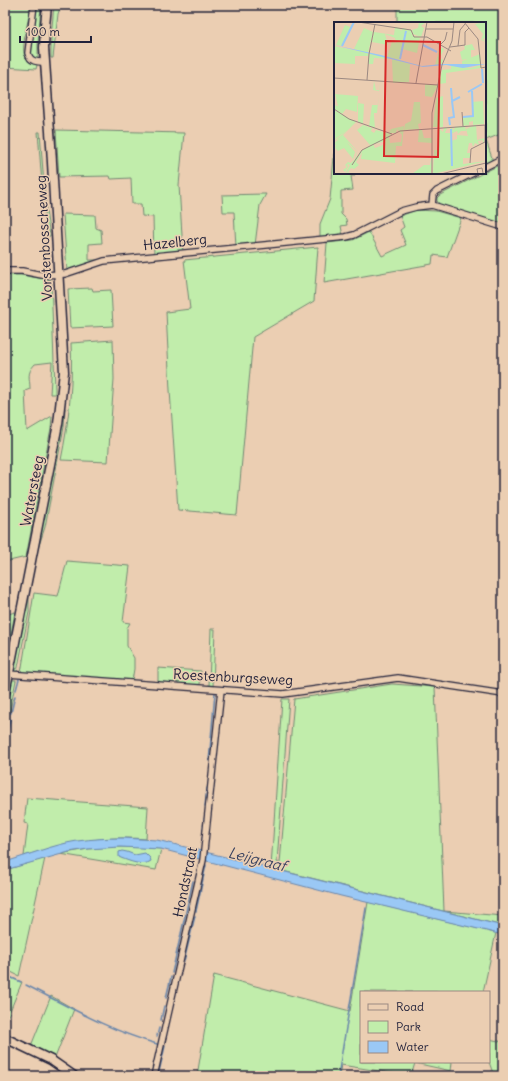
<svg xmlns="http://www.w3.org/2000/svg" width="508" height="1081" viewBox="0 0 508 1081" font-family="Delius,sans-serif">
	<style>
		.green { fill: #c1edab; stroke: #728873 }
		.water { fill: #9ac8f5; stroke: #6a86ab }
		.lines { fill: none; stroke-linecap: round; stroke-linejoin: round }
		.stream { stroke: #6a86ab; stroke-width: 1.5 }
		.street-casing { stroke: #22223b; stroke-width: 8 }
		.secondary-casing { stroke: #22223b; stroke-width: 11 }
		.street { stroke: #ebceb2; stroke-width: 5.5 }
		.secondary { stroke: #ebceb2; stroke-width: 8 }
		.labels { text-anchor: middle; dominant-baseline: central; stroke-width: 3; stroke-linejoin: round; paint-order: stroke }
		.street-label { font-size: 14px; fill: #22223b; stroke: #ebceb2 }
		.water-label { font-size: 15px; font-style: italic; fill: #3a4360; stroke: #ebceb2 }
		.inset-river { fill: none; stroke: #9ac8f5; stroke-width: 2 }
		.inset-road { fill: none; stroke: #9b8982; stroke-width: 1 }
		.view { fill: #d62828; fill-opacity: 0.15; stroke: #d62828; stroke-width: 2 }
		.inset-edge { fill: none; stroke: #22223b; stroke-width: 2 }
	</style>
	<rect width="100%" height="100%" fill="#ebceb2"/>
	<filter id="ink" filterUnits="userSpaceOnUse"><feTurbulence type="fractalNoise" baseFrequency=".025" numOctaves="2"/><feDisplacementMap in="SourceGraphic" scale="8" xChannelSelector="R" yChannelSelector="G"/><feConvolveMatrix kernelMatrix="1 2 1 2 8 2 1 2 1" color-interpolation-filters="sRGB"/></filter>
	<g filter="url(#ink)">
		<!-- green -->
		<path class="green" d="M5,5h26c-1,11 -12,45 -5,53 2,3 8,5 11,7l-1,4 -31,-2z
			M35,5h6l-3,39v17l-8,-5z
			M54,5h7l-3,9 -5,44h-2v-20z
			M397,5h106v128l-17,7 6,18v4l-7,3v-142h-88z
			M56,130l128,3 -5,52 4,67 -29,3 -1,-38 -11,-1 -1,-12h-9l-1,-26 -20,1 -1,-3 -51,1z
			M38,132h2l6,79 4,25h-4z
			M335,147v26h19l1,3h-4l2,14 -12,1v23l5,5 1,6 -6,1 2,10 -23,3v-15l10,-25z
			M503,163v61l-62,-18 -4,-5v-3l3,-3 43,-22h2v-1z
			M264,194h2l-6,11 -5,40 -19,2 -2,-35h-11l-1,-17z
			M416,210l20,1 25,7 -14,39 -14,-2 -1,9 -108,19 3,-40 26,-3 16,-8 13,24 24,-11 -6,-15 4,-3 -4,-11z
			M63,214l32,1 1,13 5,2 1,13 -13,1v16h11l-33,11z
			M318,247l-4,54 -61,36 -16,178 -59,-5 -8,-120 -4,-78 24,-3 -6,-49z
			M5,275h16l30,5 4,109v5h-5l2,-32 -17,2c-9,10 -5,13 -5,25l-5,2 2,40 25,-15 -1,12 -25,129 -21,5z
			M92,288l1,3 18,-1 2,36 -43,2 -2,-39z
			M113,340l1,39 -6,83 -47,-2c8,-39 12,-78 10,-117z
			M65,408l-1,19 -19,100 -11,34z
			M67,561l63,5 -7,56 7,1 -3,5v18l7,12v11l-2,12 -111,-8 13,-80 24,3z
			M29,587v25l-12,60h-4z
			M15,612l-7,38 -3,-1v-34z
			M211,629h4l-2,58 -4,-1z
			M158,668l43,3 -1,13 -2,2 -40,-3z
			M12,680h4l-11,56v-18z
			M392,684l43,3 9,224 59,5v10l-232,-58 11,-169h7l-12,163 3,1 14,-164z
			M27,798l121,9 -2,32c-46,-4 -79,4 -122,17l4,-32 -4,-1z
			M108,847h26l27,2 -5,21 -96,-16 28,-5z
			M45,858l-26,118 -14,-7v-99z
			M368,902l128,31 -13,59h-122v70h91l-1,9 -36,-8 -4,13 -70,-11 -2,11h-142l17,-101 136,36z
			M5,975l17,7 -17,41z
			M51,996l23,13 -19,49 -24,-12z
			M489,1039l14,3v34h-9l-5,-14z"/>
		<!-- water -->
		<path class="water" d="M123,838l34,2 346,86v9l-162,-39 -180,-47 -41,-2 -32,2 -19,3 -64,18v-8c24,-7 47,-17 72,-21 15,-2 31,-3 46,-3z
			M122,851l5,1 8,3 10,-2 5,5 1,3c-8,6 -22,0 -30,-3l-2,-1v-5z"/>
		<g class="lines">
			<!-- stream -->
			<path class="stream" d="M16,690l3,-11
				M11,713l4,-17
				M5,747l5,-28
				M209,761l6,-68
				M205,806l2,-18
				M202,843l2,-24
				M196,911l10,-46
				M184,961l11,-45
				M172,973l21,-92
				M5,975l16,7
				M26,985c43,22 85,46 131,59
				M166,998l5,-21
				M161,1020l3,-14
				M157,1036l2,-8
				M158,1076l7,-30
				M338,1076l28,-168"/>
			<!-- street casing -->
			<g class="street-casing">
				<path id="street" d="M34,5l-6,48c2,9 9,9 17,9
					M485,167l18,-9
					M432,205l1,-10 4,-4 36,-18
					M5,271h17l20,4 23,-1 39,-13 242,-24 8,-2 47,-24 15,-4 16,-2 71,22
					M8,674l275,20 115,-16 105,16
					M154,1076l49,-216 18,-170"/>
			</g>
			<!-- secondary casing -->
			<g class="secondary-casing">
				<path id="secondary" d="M5,693l53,-269 6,-52 -13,-227 -7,-97 1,-22 2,-21
					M5,1038l46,22 23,16"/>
			</g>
			<!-- street -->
			<use href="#street" class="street"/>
			<!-- secondary -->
			<use href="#secondary" class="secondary"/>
		</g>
	</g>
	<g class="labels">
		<!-- street labels -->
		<g class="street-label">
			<text transform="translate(44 238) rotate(-93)">Vorstenbosscheweg</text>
			<text transform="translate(175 242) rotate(-6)">Hazelberg</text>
			<text transform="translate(32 491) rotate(-79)">Watersteeg</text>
			<text transform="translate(233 677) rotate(3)">Roestenburgseweg</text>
			<text transform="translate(185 882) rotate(-78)">Hondstraat</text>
		</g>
		<!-- water labels -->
		<g class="water-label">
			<text transform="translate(257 859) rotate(14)">Leijgraaf</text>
		</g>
	</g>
	<!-- overview -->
	<g transform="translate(334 22)">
		<rect width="152" height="152" fill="#ebceb2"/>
		<path d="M20,0l-12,24 -6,-1 9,-20 5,2zM85,0h7l-5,4 3,2 -3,9 -8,-3 -1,-4 6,-2zM152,0v16l-4,1 4,3 -5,-2 2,-6 -8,-10zM61,5l5,1 1,3 2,-3 8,2 2,6 7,1 -3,16 -15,-4 -2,11 -13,-3 5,-15 4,1 -1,-5 -10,-4 3,11 -16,-3 2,-10 20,3zM30,6l9,4 -5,21 -14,-4zM138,22l3,6h-4v8l-9,2 -2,-8 5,-3 -1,-3zM0,24l34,7v3h-13v8l-21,-1zM106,25l4,2 -4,9 3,2 -1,4 -7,1zM35,31l10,2 31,9 -1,18 -16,1 -1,-24 -18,-1 -1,6h-5zM146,32l1,10 -19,1v-4zM117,43l20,3 10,-3v3l-35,5v10l-7,1 3,-14 9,-1zM40,59l2,9h3l1,-8 -3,31h-3v3l1,12 -6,-2 3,-21h6l1,-14 -6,-1zM91,62l13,1 -6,12 -7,-1zM1,72l23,2 -1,16 -11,-3 -4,5 -8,-5v-4l4,1zM109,74v31h-10l3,-29zM149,79l1,23 -11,1v-4l-4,1v3l-6,1v-9l10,-1 -1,-14zM80,80h6l1,21 -3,1 1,5 -15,1 1,-6 6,-3zM24,81l6,1 -1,20 -5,-2zM0,88l22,12 -13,13 14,16 -1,8 5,-8 12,-7 2,4 8,-3 3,-4 -16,4 -13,-15 6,-5 9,3 -1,3 3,2 2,-3 15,4 -2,3 1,6 11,-1 1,-7 -5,-6 -1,4h-7l2,-4 13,-3 -2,20h-6l-1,17 -34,-4 1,-7 -6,10 3,3 -5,4 -3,-1 -3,4 3,2h-4l1,-3 -3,3 5,-9 -3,-1 1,3 -3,5 -2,-2 4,-3 -2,-2 3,-3 3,1 4,-4 2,-8 -10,-9 8,10 -2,7 -9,-11 -6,3 -4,-4 2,-1 -2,-3 5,-4 -5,2 15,-12 -15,11zM142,103l1,15 8,-2 -2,6v-4l-5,1 1,4 -4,-2 -2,4 -1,-4h-3l-2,10h3v5h-7v6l23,-3 -53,13 1,-24h5l-1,-22 5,4 1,-4h3l-2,5h5l1,-6 3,3 1,-3 10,-1 1,5h-5l-3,3 -1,-3 -6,3v7l6,-2v-4l11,1 -2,-7zM85,108h3l2,8h8v5l-14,-1zM98,134l-1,18h-19l12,-9h6z" fill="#c1edab"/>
		<path d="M0,23l47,10 41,11 19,-2h45l-23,4 -17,-3 -23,2z" fill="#9ac8f5"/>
		<path class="inset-river" d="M89,23l14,7M8,24l12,-24M66,37l6,-28M148,47l1,14M117,66l1,12M134,70l14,-8M129,95l10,-1 -1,-25M116,103l-1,-7 5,-1 -2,-16 8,-4M117,107l1,37"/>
		<path class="inset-road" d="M24,0l53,8 3,7h13l24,14M130,0l14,17 3,29 5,-1M92,7h27M105,24l6,-6 2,-8M124,24l7,-1v-13l4,-4M116,25l8,-1 2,-16 5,-6M0,56l104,7M33,58l2,-26 6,-30M82,61l11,-61M0,87l15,10 43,15M128,90l1,14M136,141l1,-14 14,-7v-17M18,143l10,-15 38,-19 86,-6M98,152v-61l10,-48 10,-24 2,-19M107,152l45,-11M144,152l-1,-5 5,-1 1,5"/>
		<path class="view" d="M52,19l54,1 -2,115 -54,-1z"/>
		<rect width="152" height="152" class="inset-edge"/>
	</g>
	<!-- margin -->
	<rect width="508" height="1081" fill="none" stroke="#ebceb2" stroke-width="20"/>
	<rect x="10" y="10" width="488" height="1061" fill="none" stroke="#22223b" stroke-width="1.5" filter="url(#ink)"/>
	<!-- legend -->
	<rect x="360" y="991" width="130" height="72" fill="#ebceb2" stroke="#9b8982"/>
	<rect x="368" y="1004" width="20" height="6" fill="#ebceb2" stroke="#9b8982"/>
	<text x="396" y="1011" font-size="12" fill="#22223b">Road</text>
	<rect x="368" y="1021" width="20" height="12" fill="#c1edab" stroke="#9b8982"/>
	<text x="396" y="1031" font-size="12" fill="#22223b">Park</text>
	<rect x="368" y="1041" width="20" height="12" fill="#9ac8f5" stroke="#9b8982"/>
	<text x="396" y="1051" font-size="12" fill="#22223b">Water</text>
	<!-- scale -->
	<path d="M20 36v6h71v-6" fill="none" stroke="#22223b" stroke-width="2"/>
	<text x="26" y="36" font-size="12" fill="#22223b" stroke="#ebceb2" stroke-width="3" paint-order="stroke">100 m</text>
</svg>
